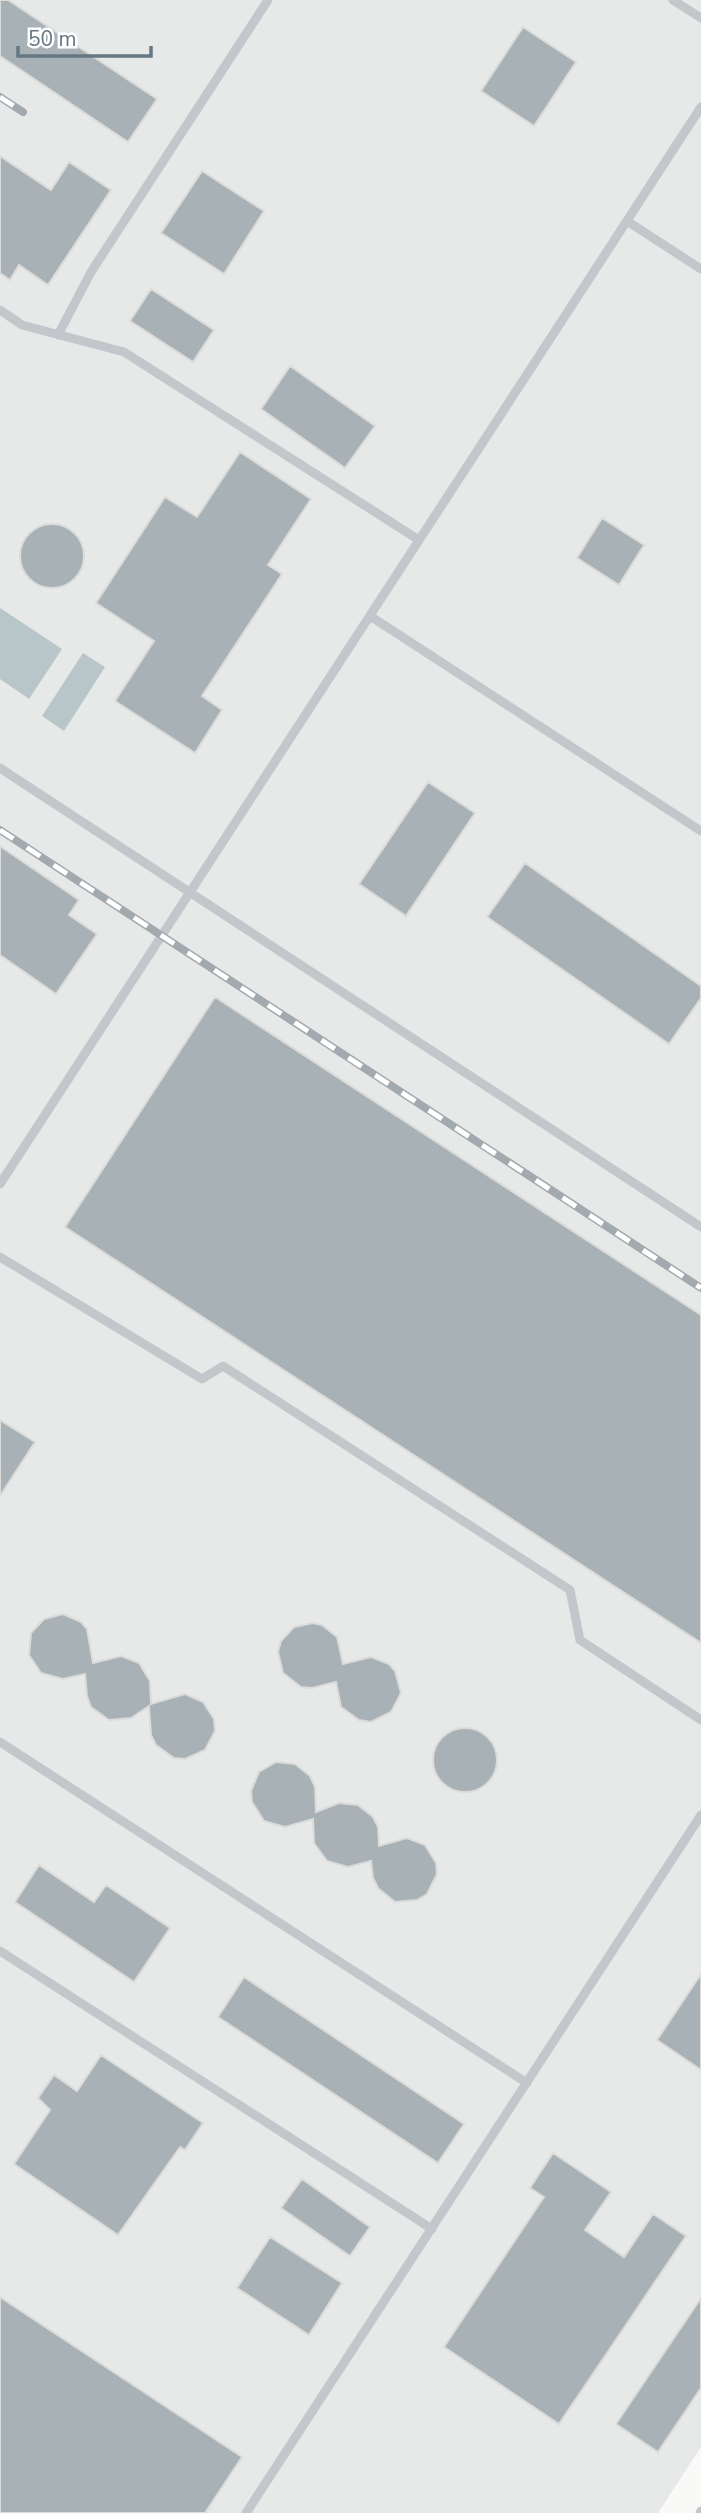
<svg xmlns="http://www.w3.org/2000/svg" width="701" height="2513" viewBox="0 0 701 2513" font-family="'Nunito Sans',sans-serif">
	<style>
		.built { fill: #e7e9e8 }
		.water { fill: #b8c6c9 }
		.building { fill: #a7b1b6; stroke: #dbdbd9; stroke-width: 2 }
		.lines { fill: none; stroke-linecap: round; stroke-linejoin: round }
		.service { stroke: #c3c7cb; stroke-width: 9 }
		.rail-casing { stroke: #a2aaaf; stroke-width: 8 }
		.rail { stroke: #fff; stroke-width: 5; stroke-dasharray: 16; stroke-linecap: butt }
	</style>
	<rect width="100%" height="100%" fill="#f9f9f7"/>
	<!-- built -->
	<path class="built" d="M0,0h701v2447l-43,66h-658z"/>
	<!-- water -->
	<path class="water" d="M0,608l62,41 -33,50 -29,-20z
		M83,653l22,14 -41,64 -22,-15z"/>
	<!-- building -->
	<path class="building" d="M0,0h8l149,99 -29,43 -128,-86z
		M523,27l53,35 -42,64 -53,-35z
		M0,156l51,34 18,-28 42,28 -63,95 -29,-20 -9,15 -10,-7z
		M202,171l62,40 -40,63 -63,-41z
		M151,289l63,41 -21,32 -63,-41z
		M290,366l85,60 -30,42 -84,-59z
		M240,452l71,47 -43,66 14,9 -80,122 20,14 -27,43 -80,-52 39,-60 -58,-38 69,-106 32,20z
		M602,518l42,27 -25,40 -42,-27z
		M20 556a32 32 0 1 1 64 0a32 32 0 1 1-64 0Z
		M428,782l47,31 -69,103 -47,-32z
		M0,846l79,54 -10,15 28,19 -41,60 -56,-39z
		M525,863l176,123v12l-32,46 -182,-127z
		M215,997l486,318v328l-636,-416z
		M0,1420l35,22 -35,54z
		M63,1614l18,8 6,7 6,34 28,-7 18,7 11,18 1,23 34,-10 18,8 11,17 1,12 -10,19 -20,9 -11,-1 -18,-13 -5,-10 -2,-29 -18,12 -22,2 -18,-13 -4,-11 -2,-22 -22,5 -22,-6 -12,-18 2,-22 13,-14z
		M313,1623l9,2 15,12 6,27 28,-7 18,7 6,7 6,22 -10,19 -20,10 -12,-2 -18,-13 -5,-25 -24,6 -11,-1 -18,-14 -5,-21 3,-11 13,-14z
		M433 1760a32 32 0 1 1 64 0a32 32 0 1 1-64 0Z
		M276,1762l19,2 15,12 5,11 1,25 23,-9 19,2 15,12 5,10 1,19 28,-8 18,7 11,18 1,11 -10,20 -10,6 -22,2 -17,-14 -5,-10 -2,-17 -23,6 -21,-6 -13,-18 -1,-24 -28,8 -21,-6 -12,-19 -1,-11 8,-19z
		M39,1865l55,37 12,-17 64,43 -36,54 -119,-80z
		M701,1974v96l-44,-30z
		M244,1977l220,147 -26,39 -220,-146z
		M101,2055l102,68 -18,27 -5,-3 -62,88 -104,-71 36,-54 -12,-12 16,-23 23,16z
		M553,2153l58,39 -26,38 39,27 29,-43 33,22 -127,188 -115,-77 100,-150 -14,-9z
		M302,2179l68,48 -20,29 -69,-48z
		M270,2237l72,46 -33,52 -72,-47z
		M0,2297l242,160 -37,56h-205z
		M701,2298v90l-43,64 -42,-28z"/>
	<g class="lines">
		<!-- service -->
		<path class="service" d="M673,0l28,18
			M627,221l74,48
			M0,310l22,15 102,27 295,188
			M58,335l33,-63 177,-272
			M370,616l331,215
			M0,768l701,459
			M0,1184l701,-1077
			M0,1257l202,122 21,-13 347,224 10,50 121,80
			M0,1742l527,341
			M0,1951l432,278
			M246,2513l455,-698
			M700,2513l1,-2"/>
		<!-- rail casing -->
		<g class="rail-casing">
			<path id="rail" d="M0,97l23,15
				M0,830l701,458"/>
		</g>
		<!-- rail -->
		<use href="#rail" class="rail"/>
	</g>
	<!-- scale -->
	<path d="M18 46v10h133v-10" fill="none" stroke="#657782" stroke-width="3.5"/>
	<text x="28" y="46" font-size="21" fill="#657782" stroke="#ffffff" stroke-width="5" paint-order="stroke">50 m</text>
</svg>
